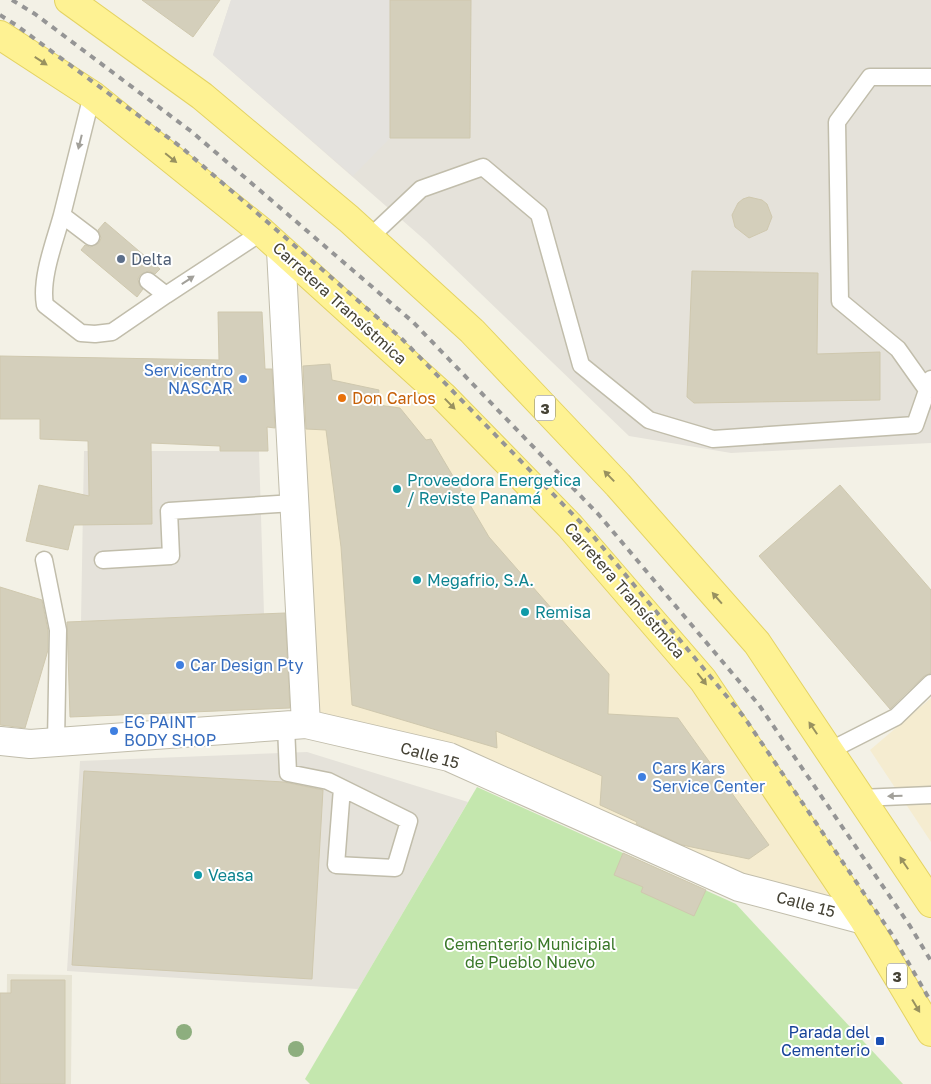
<svg xmlns="http://www.w3.org/2000/svg" width="931" height="1084" viewBox="0 0 931 1084" font-family="'Golos Text',sans-serif">
	<style>
		.residential { fill: #e7e4d4 }
		.commercial { fill: #f5ecd0 }
		.industrial { fill: #e5e2da }
		.green { fill: #c4e7ae }
		.parking { fill: #e4e2de }
		.building { fill: #d4cfbb; stroke: #cfc8ae }
		.lines { fill: none; stroke-linecap: round; stroke-linejoin: round }
		.lane-casing { stroke: #c1bdab; stroke-width: 19 }
		.street-casing { stroke: #c1bdab; stroke-width: 30 }
		.primary-casing { stroke: #e4d363; stroke-width: 30 }
		.lane { stroke: #fff; stroke-width: 16 }
		.street { stroke: #fff; stroke-width: 28 }
		.primary { stroke: #fef293; stroke-width: 28 }
		.rail { stroke: #959595; stroke-width: 4; stroke-dasharray: 6 6; stroke-linecap: butt }
		.tree { fill: #8dae7e }
		.oneway { fill: #98915f }
		.oneway2 { fill: #a2a09a }
		.service-dot { fill: #5c6f8a; stroke: #fff; stroke-width: 2 }
		.shop-dot { fill: #3f7fe0; stroke: #fff; stroke-width: 2 }
		.food-dot { fill: #e8710a; stroke: #fff; stroke-width: 2 }
		.culture-dot { fill: #0f9aa8; stroke: #fff; stroke-width: 2 }
		.transit-dot { fill: #1a4fb4; stroke: #fff; stroke-width: 2 }
		.labels { text-anchor: middle; dominant-baseline: central; stroke-width: 4; stroke-linejoin: round; paint-order: stroke }
		.shield { fill: #fff; stroke: #7d7b72; stroke-width: 1 }
		.shield-label { font-size: 15px; font-weight: bold; fill: #454235 }
		.service-label { font-size: 16px; fill: #4e5e75; stroke: #fff; text-anchor: start }
		.street-label { font-size: 16px; fill: #454235; stroke: #fff }
		.shop-label { font-size: 16px; fill: #366cbe; stroke: #fff; text-anchor: start }
		.food-label { font-size: 16px; fill: #c56008; stroke: #fff; text-anchor: start }
		.culture-label { font-size: 16px; fill: #0d838f; stroke: #fff; text-anchor: start }
		.park-label { font-size: 16px; fill: #397728; stroke: #fff }
		.transit-label { font-size: 16px; fill: #164399; stroke: #fff; text-anchor: end }
	</style>
	<rect width="100%" height="100%" fill="#f3f1e6"/>
	<!-- residential -->
	<path class="residential" d="M7,974l65,1 -1,109h-65z"/>
	<!-- commercial -->
	<path class="commercial" d="M281,250l422,430 161,240 -61,-17 -354,-146 -143,-33z
		M931,698v144l-61,-92z"/>
	<!-- industrial -->
	<path class="industrial" d="M231,0h700v443l-200,10 -102,-17 -203,-195 -213,-186z
		M84,451h175l5,163 -183,8z
		M307,752l161,50 -110,187 -291,-18 13,-210z"/>
	<!-- green -->
	<path class="green" d="M477,787l259,117 167,180h-593l-5,-5z"/>
	<!-- parking -->
	<path class="parking" d="M231,0h159v138l-37,38 -140,-121z"/>
	<!-- building -->
	<path class="building" d="M142,0h78l-27,37z
		M390,0h81l-1,138h-80z
		M749,197l13,3 5,4 5,13 -5,13 -18,8 -14,-11 -3,-12 6,-12 5,-4z
		M105,222l55,47 -5,5 -6,-3 -9,4 -2,4 1,5 4,5 -6,8 -56,-47 4,-5 5,2 9,-4 2,-5 -3,-8z
		M692,271l126,2 -1,81 63,-2v48l-186,3 -7,-6z
		M218,312h44l3,57h7l3,59 -8,-1 1,24h-48v-5l-69,-3 1,81 -78,1 -6,25 -42,-9 13,-56 50,11 -1,-55 -48,-2v-20h-40v-63l219,4z
		M330,364l2,16 47,10 -1,15 22,3 26,32 5,-1 58,98 120,137 -1,40 70,4 91,127 -20,14 -67,-14 -46,-21 1,-2 -37,-17 2,-29 -106,-45 1,17 -145,-43 -11,-158 -15,-117 -20,-1 -3,-63z
		M840,485l91,105v83l-7,3 -34,33 -131,-153z
		M0,587l42,13 6,31v19l-23,78 -25,-3z
		M285,613l5,95 -220,9 -3,-95z
		M84,771l200,11 39,8 -11,189 -240,-14z
		M623,853l83,37 -12,26 -53,-24 2,-5 -29,-12z
		M11,980h54v104h-65v-91h11z"/>
	<g class="lines">
		<!-- lane casing -->
		<g class="lane-casing">
			<path id="lane" d="M62,215c-7,26 -22,63 -17,90l36,28 14,1 17,-2 54,-37
				M91,237l-29,-22 30,-120
				M369,238l52,-49 62,-22 56,47 42,151 68,55 64,19 202,-14 16,-46
				M148,281l18,14 96,-63
				M927,390l-29,-41 -58,-48 -3,-179 33,-45h61
				M44,560l14,70 -2,112
				M103,560l68,-4 -2,-45 125,-8
				M286,726l2,47 40,8 81,40 -14,47 -59,-3 6,-77
				M829,751l67,-34 35,-34
				M860,798l71,-3"/>
		</g>
		<!-- street casing -->
		<g class="street-casing">
			<path id="street" d="M281,250l25,474
				M0,741l30,3 276,-20 143,33 290,130 125,33"/>
		</g>
		<!-- primary casing -->
		<g class="primary-casing">
			<path id="primary" d="M69,0l133,96 147,123 123,112 146,154 139,158 174,260
				M0,35l92,60 170,137 181,164 127,130 133,154 161,240 67,112"/>
		</g>
		<!-- lane -->
		<use href="#lane" class="lane"/>
		<!-- street -->
		<use href="#street" class="street"/>
		<!-- primary -->
		<use href="#primary" class="primary"/>
		<!-- rail -->
		<path class="rail" d="M12,0l23,14 157,118 221,190 186,193 160,190 151,221 21,35
			M0,15l16,10 165,122 220,191 188,193 155,186 149,219 38,66"/>
	</g>
	<!-- trees -->
	<g class="tree">
		<circle cx="184" cy="1032" r="8"/>
		<circle cx="296" cy="1049" r="8"/>
	</g>
	<!-- one-way arrows -->
	<defs><path id="oneway-solid" d="M-6-.8H1V-3.2L6.5 0L1 3.2V.8H-6Z" transform="scale(1.25)"/></defs>
	<g class="oneway">
		<use href="#oneway-solid" transform="translate(41 61) rotate(33)"/>
		<use href="#oneway-solid" transform="translate(171 158) rotate(39)"/>
		<use href="#oneway-solid" transform="translate(450 404) rotate(46)"/>
		<use href="#oneway-solid" transform="translate(609 476) rotate(-134)"/>
		<use href="#oneway-solid" transform="translate(717 598) rotate(-131)"/>
		<use href="#oneway-solid" transform="translate(702 679) rotate(52)"/>
		<use href="#oneway-solid" transform="translate(813 728) rotate(-124)"/>
		<use href="#oneway-solid" transform="translate(904 863) rotate(-124)"/>
		<use href="#oneway-solid" transform="translate(916 1006) rotate(59)"/>
	</g>
	<g class="oneway2">
		<use href="#oneway-solid" transform="translate(80 142) rotate(104)"/>
		<use href="#oneway-solid" transform="translate(188 280) rotate(-33)"/>
		<use href="#oneway-solid" transform="translate(895 796) rotate(178)"/>
	</g>
	<!-- markers -->
	<circle class="service-dot" cx="121" cy="259" r="5"/>
	<g class="shop-dot">
		<circle cx="243" cy="379" r="5"/>
		<circle cx="180" cy="665" r="5"/>
		<circle cx="114" cy="731" r="5"/>
		<circle cx="642" cy="777" r="5"/>
	</g>
	<circle class="food-dot" cx="342" cy="398" r="5"/>
	<g class="culture-dot">
		<circle cx="397" cy="489" r="5"/>
		<circle cx="417" cy="580" r="5"/>
		<circle cx="525" cy="612" r="5"/>
		<circle cx="198" cy="875" r="5"/>
	</g>
	<rect class="transit-dot" x="875" y="1036" width="10" height="10" rx="2.5"/>
	<g class="labels">
		<!-- shield labels -->
		<g class="shield">
			<rect x="535" y="395.5" width="20" height="25" rx="4"/>
			<rect x="887" y="963.5" width="20" height="25" rx="4"/>
		</g>
		<g class="shield-label">
			<text x="545" y="408">3</text>
			<text x="897" y="976">3</text>
		</g>
		<!-- service labels -->
		<g class="service-label">
			<text x="131" y="259">Delta</text>
		</g>
		<!-- street labels -->
		<g class="street-label">
			<text transform="translate(340 303) rotate(42)">Carretera Transístmica</text>
			<text transform="translate(625 590) rotate(49)">Carretera Transístmica</text>
			<text transform="translate(430 755) rotate(16)">Calle 15</text>
			<text transform="translate(806 904) rotate(15)">Calle 15</text>
		</g>
		<!-- shop labels -->
		<g class="shop-label">
			<text x="233" y="370" text-anchor="end">Servicentro<tspan x="233" dy="18">NASCAR</tspan></text>
			<text x="190" y="665">Car Design Pty</text>
			<text x="124" y="722">EG PAINT<tspan x="124" dy="18">BODY SHOP</tspan></text>
			<text x="652" y="768">Cars Kars<tspan x="652" dy="18">Service Center</tspan></text>
		</g>
		<!-- food labels -->
		<g class="food-label">
			<text x="352" y="398">Don Carlos</text>
		</g>
		<!-- culture labels -->
		<g class="culture-label">
			<text x="407" y="480">Proveedora Energetica<tspan x="407" dy="18">/ Reviste Panamá</tspan></text>
			<text x="427" y="580">Megafrio, S.A.</text>
			<text x="535" y="612">Remisa</text>
			<text x="208" y="875">Veasa</text>
		</g>
		<!-- park labels -->
		<g class="park-label">
			<text x="530" y="944">Cementerio Municipial<tspan x="530" dy="18">de Pueblo Nuevo</tspan></text>
		</g>
		<!-- transit labels -->
		<g class="transit-label">
			<text x="870" y="1032">Parada del<tspan x="870" dy="18">Cementerio</tspan></text>
		</g>
	</g>
</svg>
